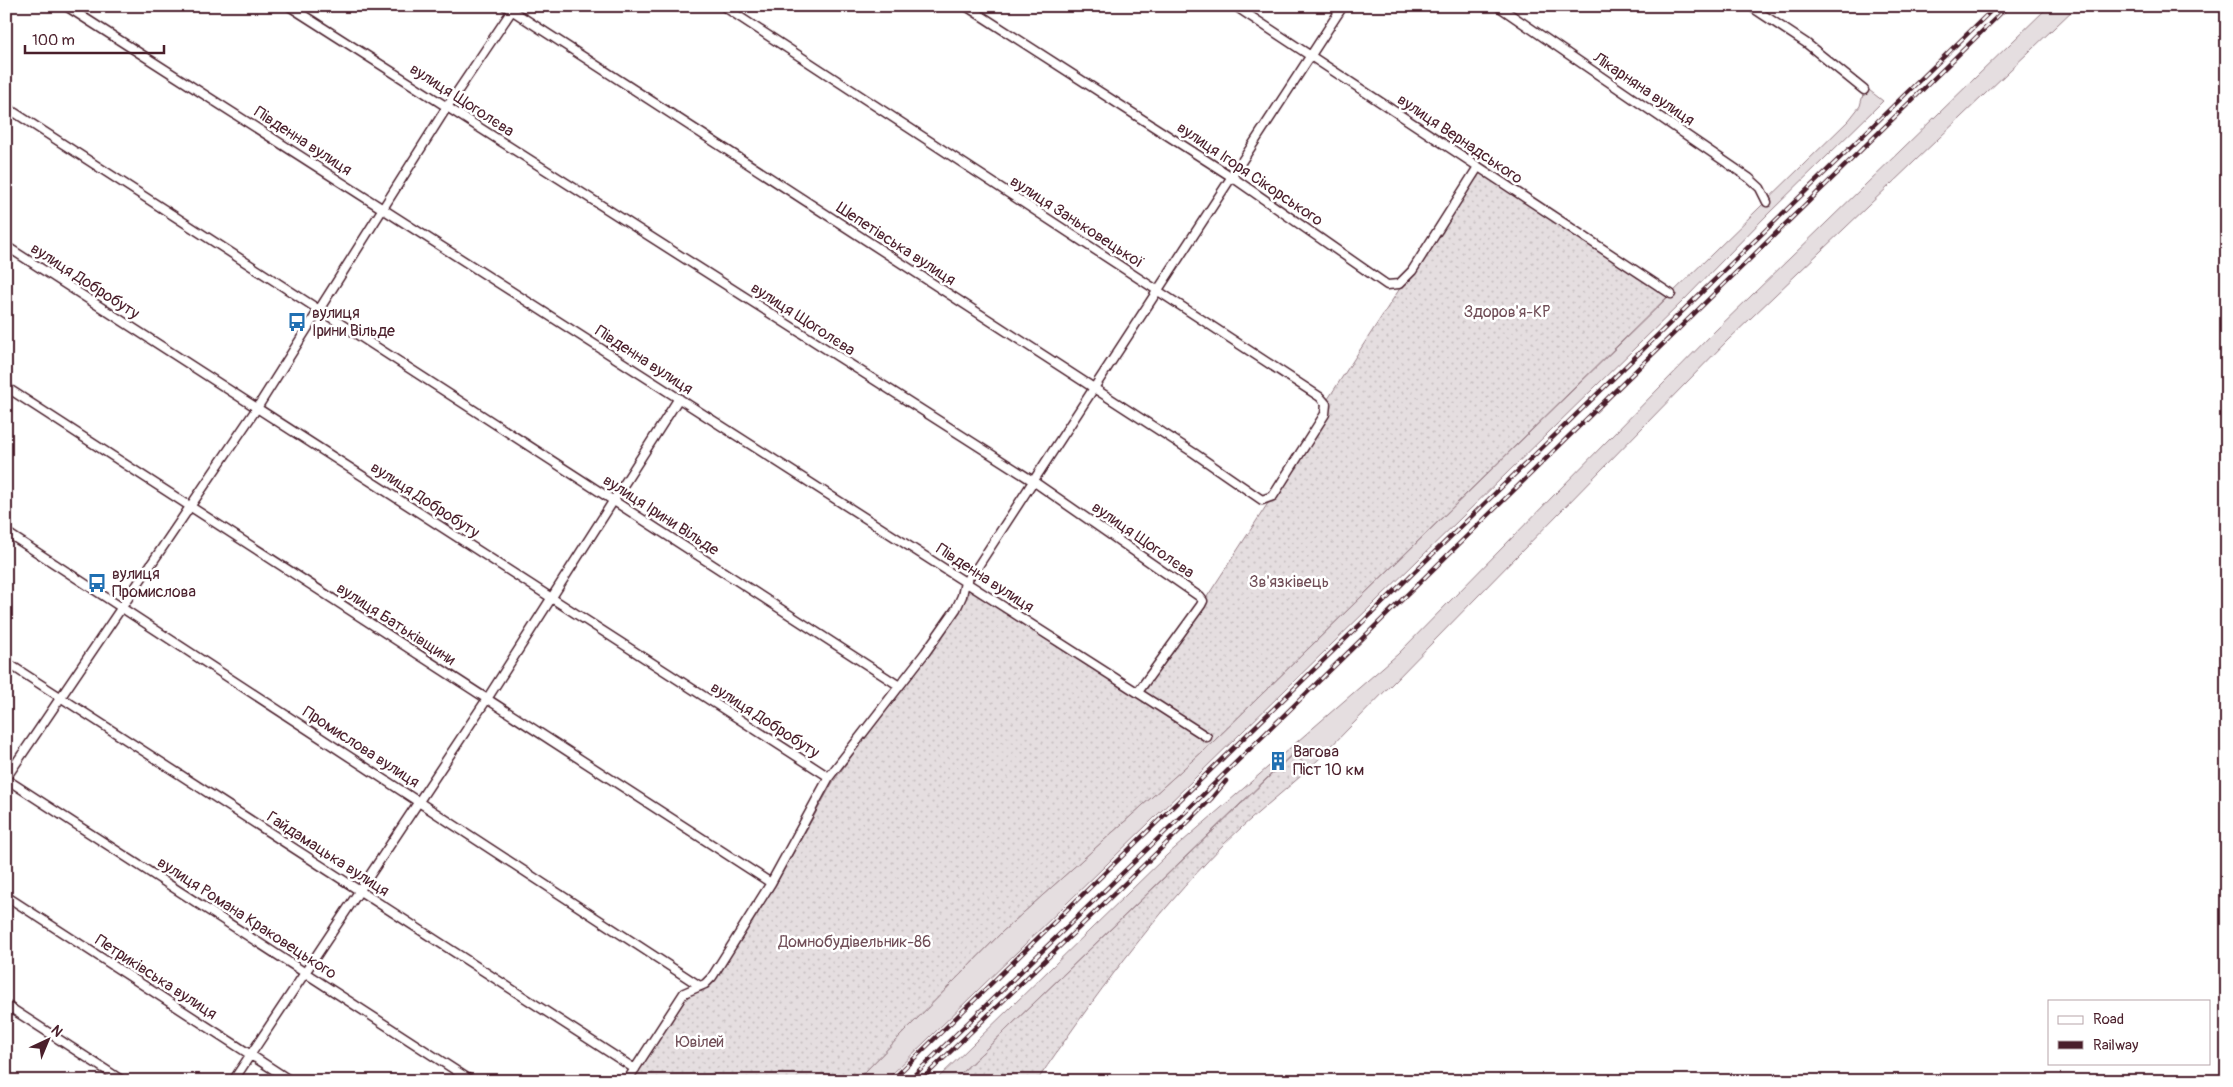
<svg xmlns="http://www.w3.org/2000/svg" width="2233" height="1087" viewBox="0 0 2233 1087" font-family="Pangolin,sans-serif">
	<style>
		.grass { fill: #e5dee0; stroke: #987e86 }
		.garden { fill: url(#garden-dots); stroke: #987e86 }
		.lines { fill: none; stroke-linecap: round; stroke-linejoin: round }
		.minor-casing { stroke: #4a1f2b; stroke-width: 11 }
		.minor { stroke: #fff; stroke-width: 8 }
		.rail-casing { stroke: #4a1f2b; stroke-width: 4.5 }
		.rail { stroke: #fff; stroke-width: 2.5; stroke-dasharray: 8; stroke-linecap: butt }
		.labels { text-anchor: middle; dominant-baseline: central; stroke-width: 5; stroke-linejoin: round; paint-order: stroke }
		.street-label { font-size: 16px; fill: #4a1f2b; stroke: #fff }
		.park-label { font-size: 16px; fill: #714f58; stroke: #fff }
		.poi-label { font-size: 16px; fill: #4a1f2b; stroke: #fff; text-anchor: start }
	</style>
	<defs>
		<pattern id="garden-dots" width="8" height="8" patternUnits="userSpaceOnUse" patternTransform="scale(1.25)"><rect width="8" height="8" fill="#e5dee0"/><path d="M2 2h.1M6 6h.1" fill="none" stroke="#c6bec0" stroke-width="1.8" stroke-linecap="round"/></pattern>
	</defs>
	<rect width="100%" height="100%" fill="#fff"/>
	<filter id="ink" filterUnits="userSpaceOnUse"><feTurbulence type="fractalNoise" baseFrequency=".02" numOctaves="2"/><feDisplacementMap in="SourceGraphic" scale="10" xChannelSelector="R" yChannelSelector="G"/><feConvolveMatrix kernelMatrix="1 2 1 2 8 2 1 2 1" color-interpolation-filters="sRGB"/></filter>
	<g filter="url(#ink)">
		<!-- grass -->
		<path class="grass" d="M2049,6h28l-349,334 -419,429 -16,-16 -340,328h-18l232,-226 231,-201 317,-323z
			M1865,87l18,14 -116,114 -84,86 -798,780h-29l147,-150 210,-189 636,-622 11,-14z"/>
		<!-- garden -->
		<path class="garden" d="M1477,170l191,126 -455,446 -210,189 -147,150h-228l57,-88 9,-4 9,3 72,-106 58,-104 138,-191 115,74 52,27 65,-89 123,-189 2,-15z
			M1294,753l15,16c-28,25 -59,49 -86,76 -70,72 -130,153 -186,236h-84z"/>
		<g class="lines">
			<!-- minor casing -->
			<g class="minor-casing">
				<path id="minor" d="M66,6l1141,731
					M289,6l744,475 167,116 3,4 -2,4 -63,87
					M505,6l689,447 68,47 11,-4 52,-82 1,-10 -6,-7 -597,-391
					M966,6l266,171 155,108 12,-1 13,-13 66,-104
					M1235,6l436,288
					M1498,6l251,172 11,10 7,14
					M1750,6l56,37 58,47
					M6,107l892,578
					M6,246l823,531
					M6,387l765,496
					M6,532l694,454
					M6,662l629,407
					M6,778l251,-370 190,-301 68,-101
					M6,779l466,302
					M6,896l285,185
					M6,1005l117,76
					M233,1081l254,-382 192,-301
					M627,1081l57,-88 21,-9 7,-7 59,-94 58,-106 96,-124 31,-44 6,-13 3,-14 13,-16 365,-560"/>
			</g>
			<!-- minor -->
			<use href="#minor" class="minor"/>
			<!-- rail casing -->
			<g class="rail-casing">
				<path id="rail" d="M891,1081l1105,-1075
					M908,1081l259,-251 841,-824
					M920,1081l252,-243 39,-39 15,-18"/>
			</g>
			<!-- rail -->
			<use href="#rail" class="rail"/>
		</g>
	</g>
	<!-- icons -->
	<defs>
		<g id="bus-bare" transform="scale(1.5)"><path d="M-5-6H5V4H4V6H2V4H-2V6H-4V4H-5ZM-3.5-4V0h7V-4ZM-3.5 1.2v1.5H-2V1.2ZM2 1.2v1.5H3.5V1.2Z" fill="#1f6fb2" stroke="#fff" stroke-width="2.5" paint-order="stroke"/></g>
		<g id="building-bare" transform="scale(1.5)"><path d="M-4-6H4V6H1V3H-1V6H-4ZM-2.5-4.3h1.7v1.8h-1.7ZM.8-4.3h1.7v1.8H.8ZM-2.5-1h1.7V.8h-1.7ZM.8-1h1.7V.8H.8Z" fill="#1f6fb2" stroke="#fff" stroke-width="2.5" paint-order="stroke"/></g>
	</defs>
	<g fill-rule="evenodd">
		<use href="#bus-bare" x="297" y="322"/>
		<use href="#bus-bare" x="97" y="583"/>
		<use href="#building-bare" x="1278" y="761"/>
	</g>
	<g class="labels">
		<!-- street labels -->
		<g class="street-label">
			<text transform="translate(1644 89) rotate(34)">Лікарняна вулиця</text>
			<text transform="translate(462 100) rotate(33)">вулиця Щоголєва</text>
			<text transform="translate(1460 139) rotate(34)">вулиця Вернадського</text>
			<text transform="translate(303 141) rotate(33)">Південна вулиця</text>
			<text transform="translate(1250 174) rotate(34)">вулиця Ігоря Сікорського</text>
			<text transform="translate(1077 222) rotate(33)">вулиця Заньковецької</text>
			<text transform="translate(896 244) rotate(33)">Шепетівська вулиця</text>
			<text transform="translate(85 281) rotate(33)">вулиця Добробуту</text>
			<text transform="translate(803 319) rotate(33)">вулиця Щоголєва</text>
			<text transform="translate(644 360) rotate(33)">Південна вулиця</text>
			<text transform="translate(425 500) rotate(33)">вулиця Добробуту</text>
			<text transform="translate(661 515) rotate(33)">вулиця Ірини Вільде</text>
			<text transform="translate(1143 540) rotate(35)">вулиця Щоголєва</text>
			<text transform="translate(985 578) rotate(33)">Південна вулиця</text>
			<text transform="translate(396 624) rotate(33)">вулиця Батьківщини</text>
			<text transform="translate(765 720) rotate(33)">вулиця Добробуту</text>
			<text transform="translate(361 747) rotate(33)">Промислова вулиця</text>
			<text transform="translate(328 854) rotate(33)">Гайдамацька вулиця</text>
			<text transform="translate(247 918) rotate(33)">вулиця Романа Краковецького</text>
			<text transform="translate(156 977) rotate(33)">Петриківська вулиця</text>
		</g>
		<!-- park labels -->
		<g class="park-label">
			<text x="1507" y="312">Здоров'я-КР</text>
			<text x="1289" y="582">Зв'язківець</text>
			<text x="855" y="942">Домнобудівельник-86</text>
			<text x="700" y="1042">Ювілей</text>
		</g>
		<!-- poi labels -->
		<g class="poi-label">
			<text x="312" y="313">вулиця<tspan x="312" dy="18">Ірини Вільде</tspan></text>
			<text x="112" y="574">вулиця<tspan x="112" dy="18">Промислова</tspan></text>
			<text x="1293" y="752">Вагова<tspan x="1293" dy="18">Піст 10 км</tspan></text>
		</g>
	</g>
	<!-- margin -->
	<rect width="2233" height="1087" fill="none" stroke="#fff" stroke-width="25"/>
	<rect x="12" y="12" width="2208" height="1062" fill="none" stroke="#4a1f2b" stroke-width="2" filter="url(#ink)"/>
	<!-- legend -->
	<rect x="2048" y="1000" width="162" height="65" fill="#ffffff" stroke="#b7a5aa"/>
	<rect x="2058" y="1016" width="25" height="8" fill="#ffffff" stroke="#b7a5aa"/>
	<text x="2093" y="1024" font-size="15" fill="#4a1f2b">Road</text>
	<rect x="2058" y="1041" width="25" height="8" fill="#4a1f2b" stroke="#b7a5aa"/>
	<text x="2093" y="1050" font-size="15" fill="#4a1f2b">Railway</text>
	<!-- north arrow -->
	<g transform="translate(48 1040) rotate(44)" stroke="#ffffff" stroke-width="4" paint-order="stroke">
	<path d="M0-4L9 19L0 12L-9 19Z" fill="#4a1f2b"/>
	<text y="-8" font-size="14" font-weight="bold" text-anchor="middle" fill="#4a1f2b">N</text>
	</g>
	<!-- scale -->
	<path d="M25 45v8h139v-8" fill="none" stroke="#4a1f2b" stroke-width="2.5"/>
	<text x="32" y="45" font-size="15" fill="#4a1f2b" stroke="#ffffff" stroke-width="4" paint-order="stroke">100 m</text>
</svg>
